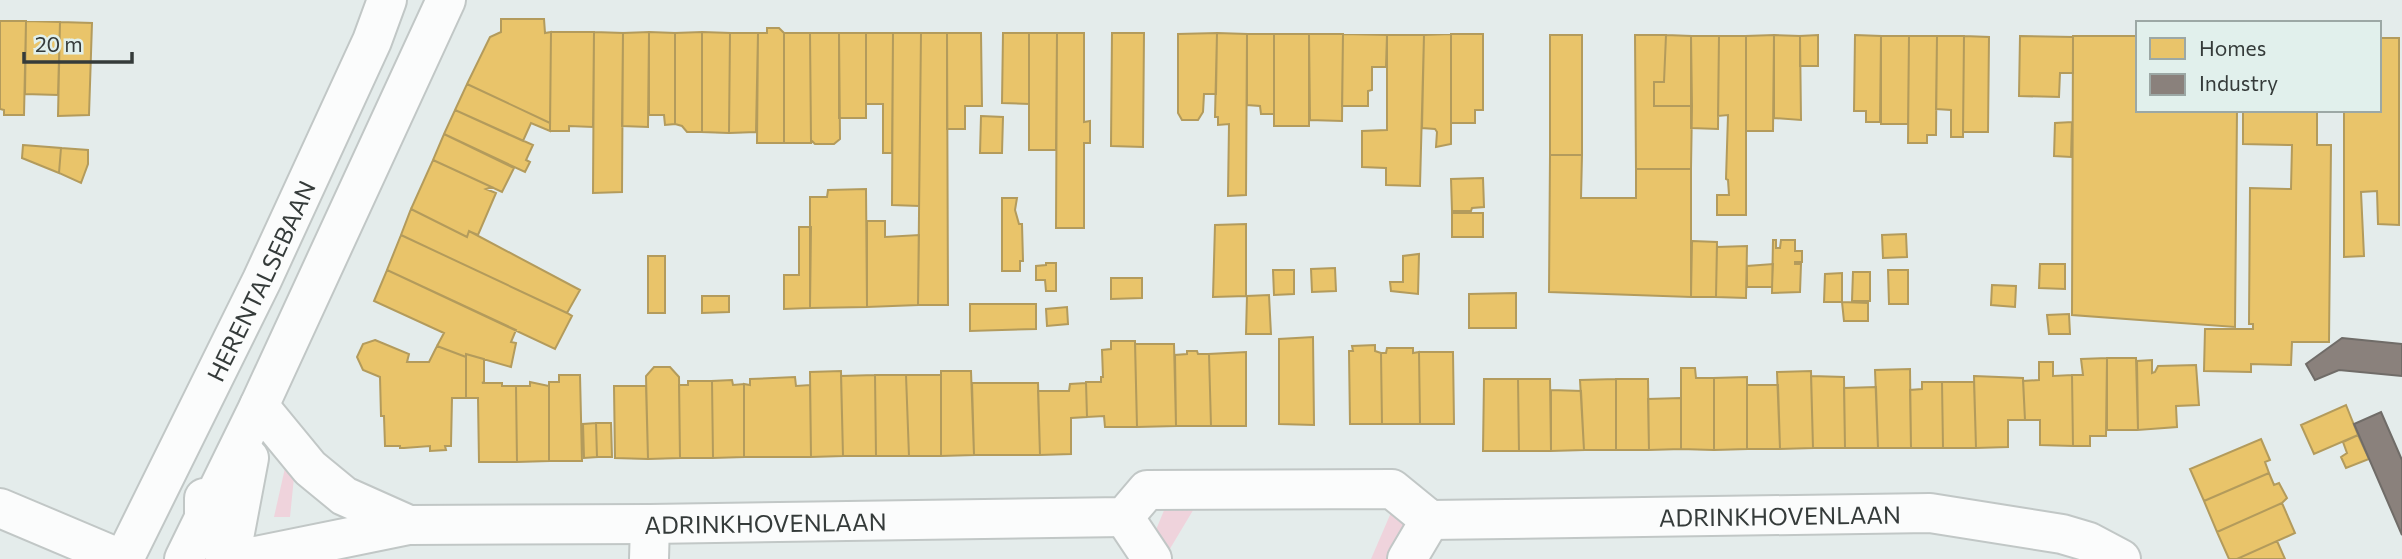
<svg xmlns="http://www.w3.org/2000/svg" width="2402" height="559" viewBox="0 0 2402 559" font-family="Commissioner,sans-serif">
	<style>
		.green { fill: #efd3dc }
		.homes { fill: #e9c46a; stroke: #b39b5c; stroke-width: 2 }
		.industry { fill: #8a817c; stroke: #706c68; stroke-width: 2 }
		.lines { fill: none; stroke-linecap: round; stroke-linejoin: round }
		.street-casing { stroke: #c1c7c6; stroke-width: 42 }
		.secondary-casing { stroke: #c1c7c6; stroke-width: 42 }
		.street { stroke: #fbfcfc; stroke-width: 38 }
		.secondary { stroke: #fbfcfc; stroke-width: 38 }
		.labels { text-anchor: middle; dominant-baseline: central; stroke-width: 7; stroke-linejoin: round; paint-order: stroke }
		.street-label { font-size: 24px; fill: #353b3a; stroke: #e1f0ec }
	</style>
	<rect width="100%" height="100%" fill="#e4eceb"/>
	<!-- green -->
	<path class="green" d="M285,468h4l5,9 -4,40h-16z
		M1198,502l-30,50 -15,-15 12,-29z
		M1393,508l10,16v23l-14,12h-18z"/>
	<!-- homes -->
	<path class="homes" d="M501,19h43l1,14 6,-1 -1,91 -83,-39 23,-47 11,-5z
		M0,21h26l-2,94h-20v-5l-4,-1z
		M26,21l34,1 -2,73 -33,-1z
		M60,22l32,1 -3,92 -31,1z
		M767,28h12l5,5v110h-27l1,-110h9z
		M551,32h43l-1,95 -24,-1v5h-19z
		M594,32l29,1 -1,159 -29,1z
		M649,32l26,1v91l-10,1 -1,-10h-15z
		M649,32l-1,95 -26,-1 1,-93z
		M702,32l28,1 -1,100 -27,-1z
		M702,32v100h-15l-5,-6 -7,-2v-91z
		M730,33h28l-2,99 -27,1z
		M784,33h26l1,110h-27z
		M810,33h29l1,106 -6,5h-19l-4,-4z
		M839,33h27v85h-27z
		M866,33h27l-1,120h-9v-49h-17z
		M893,33h28l-2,173 -27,-1z
		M921,33h26l1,272h-30z
		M947,33h34l1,73h-17v23h-18z
		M1003,33h26v71l-27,-1z
		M1029,33h28l-1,117h-27z
		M1057,33h27v89l6,-1v22h-6v85h-28z
		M1112,33h32l-1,114 -32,-1z
		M1217,33l30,1 -1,161 -18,1 1,-72 -11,1v-8h-3z
		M1217,33l-1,61h-12l-1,18 -5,8h-16l-4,-7v-79z
		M1247,34h27v80h-13l-1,-8 -13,-1z
		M1274,34h35v92h-35z
		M1309,34h34l-1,87 -32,-1z
		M1343,34l44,1 -1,32h-14v23l-4,1v15h-26z
		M1451,34h32v76h-8v13h-24z
		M1451,34v110l-15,3 1,-15 -2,-3 -13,-1 2,-93z
		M1387,35h37l-4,151 -34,-1v-17l-24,-1v-36l25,-1z
		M1550,35h32v120h-32z
		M1635,35h31l-2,47h-10v24h38l-1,63h-55z
		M1666,35l25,1 1,70h-38v-24h10z
		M1774,35l26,1 1,84 -27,-2z
		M1774,35l-1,96h-27v-95z
		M1818,35v31h-18v-30z
		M1855,35l26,1 -1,86h-14v-11h-12z
		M1691,36h28l-1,93 -27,-1z
		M1719,36h27v179h-29v-20h12l-1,-15 -2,-1 2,-64 -10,1z
		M1881,36h28l-1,88h-27z
		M1909,36h28l-1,99h-9v8h-19z
		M1937,36h27l-1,101h-12v-27l-15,-1z
		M1964,36l25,1 -1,95h-25z
		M2020,36l53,1v36h-13l-1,24 -40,-1z
		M2073,36h65v74h99l-2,217 -163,-12z
		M2379,38h20v187l-21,-1 -1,-33 -16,1 3,64 -20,1v-147h35z
		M467,84l83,39v8l-19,-8 -8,18 -68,-31z
		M455,110l78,35 -7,15 4,2 -5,10 -81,-38z
		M2243,110h74v35h14l-2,197h-37l-1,23 -40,-1v8l-47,-1 1,-42h48v-5h-4l1,-136 41,1 1,-44 -49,-1z
		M981,116l22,1 -1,36h-22z
		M2072,122l-1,35 -17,-1 1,-33z
		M444,134l70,34 -12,24 -69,-32z
		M23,145l38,3 -2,25 -37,-15z
		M61,148l27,2v14l-7,19 -22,-10z
		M1550,155h32l-1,43h55v-29h55v128l-142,-5z
		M433,160l59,27 -6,2 10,4 -18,42 -9,-4 -2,6 -56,-28z
		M1483,178l1,29 -12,1 -1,3h-19l-1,-32z
		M866,189l1,118 -57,1v-111h17l1,-7z
		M1002,198h15l-2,12 4,14h3l1,37h-3v10h-18z
		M411,209l56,28 2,-6 111,59 -13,23 -166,-78z
		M1452,213h31v24h-31z
		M867,221h18v16l34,-2 -1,70 -51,2z
		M1246,224v72l-33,1 2,-72z
		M799,227h12l-1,81 -26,1v-34h15z
		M1906,234l1,23 -24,1 -1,-23z
		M401,235l166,78 5,3 -17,33 -168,-79z
		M1773,240h3v8h4l1,-8h14v11h7v11h-7v2h6l-1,28 -28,1z
		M1692,241l25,1 -1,55h-25z
		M1747,246l-1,52 -30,-1 1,-50z
		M1419,254l-1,40 -27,-3 -1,-9h13v-26z
		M648,256h17v57h-17z
		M1046,263h10v28h-10l-1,-11h-9v-14l10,-1z
		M1773,264l-1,23h-25v-21z
		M2040,264h25v25l-26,-1z
		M1335,268l1,23 -24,1 -1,-23z
		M387,270l129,60 -5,12 5,1 -5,24 -45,-13v3l-29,-11 7,-13 -70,-32z
		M1273,270h21v24l-20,1z
		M1888,270h20v34h-19z
		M1853,272h17v29h-18z
		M1842,273v29h-18l1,-28z
		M1111,278h31v20l-31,1z
		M1992,285l24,1 -1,21 -24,-2z
		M1516,293v35h-47v-34z
		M1269,295l2,39h-25l1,-38z
		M702,296h27v16l-27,1z
		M1842,302l26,1v18h-24z
		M970,304h66v25l-66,2z
		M1067,307l1,17 -21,2 -1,-17z
		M2069,314l1,20h-21l-2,-19z
		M1313,337l1,88 -35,-1v-85z
		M375,340l34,14 -2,8h22l8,-16 29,11v41h-14l-1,48h-6l1,4 -16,1v-5l-26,2h-4v-2h-15l-1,-30h-3l-1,-39 -17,-7 -6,-13 6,-13z
		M1111,341h24l2,86h-32l-1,-11 -17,1 -1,-35h15v-5h2l-1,-27 9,-1z
		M1135,344h39l2,82 -39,1z
		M1375,345v6l6,2 1,71h-32l-1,-73h4l-1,-5z
		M1387,348h26v5l6,-1 1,72h-38l-1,-71h5z
		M1187,351h10l1,3h11l2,72h-35l-1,-71 12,-1z
		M1246,352v74h-35l-2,-72z
		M1419,352h34l1,72h-34z
		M466,354l18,5v23l-2,1h20v3h14l1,76h-38l-1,-64h-12z
		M2107,358l-1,78h-16v10h-17l-1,-71h11l-2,-16z
		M2107,358h29l2,72h-31z
		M2152,360v13l3,-1 3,-6 38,-1 3,40 -23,1 1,21 -39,3 -1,-69z
		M2039,362h14v14l19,-1 1,71 -33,-1v-25h-15l-2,-39 16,-1z
		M654,367h16l9,10 1,81 -32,1 -2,-83z
		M1681,368h14l1,10h18v72l-33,-1z
		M1910,369l1,79h-33l-3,-78z
		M841,371l2,85 -32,1 -1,-85z
		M941,371h30l3,84 -33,1z
		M1811,371l2,77 -33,1 -3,-77z
		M559,375h21l2,86h-33v-79h10z
		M875,375l1,81h-33l-2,-80z
		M875,375h31l3,81h-33z
		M906,375h35v81h-32z
		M1811,376l33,1 1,71h-32z
		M1974,376l49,2 2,42h-17v27l-32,1z
		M795,377l1,9 14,-1 1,72h-67v-73l6,1v-6z
		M1747,377v72l-33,1v-72z
		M1484,379h34l1,72h-36z
		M1518,379h32l1,72h-32z
		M1616,379h32l1,71h-33z
		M1616,379v71h-32l-4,-70z
		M732,380l1,5 11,-1v73l-31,1 -1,-77z
		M688,381h24l1,77h-33l-1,-73h9z
		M530,382l19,4v75l-32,1 -1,-76h14z
		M1922,382h20l1,66h-32l-1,-58 12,-1z
		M1942,382h32l2,66h-33z
		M972,383h66l2,72h-66z
		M1086,383l1,34 -16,1v36l-31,1 -2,-64h31l1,-7z
		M1747,385h31l2,64h-33z
		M614,386h32l2,73 -33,-1z
		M1876,387l2,61h-33l-1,-60z
		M1551,390l30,1 3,59 -33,1z
		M1681,398v51l-32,1 -1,-51z
		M2346,405l12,30 -44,19 -13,-29z
		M596,423h15l1,34h-15z
		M596,423l1,34 -13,1 -1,-34z
		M2358,435l11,24 -23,9 -5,-11 6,-4 -4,-11z
		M2261,439l9,21 -5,2 4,11 -65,28 -14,-32z
		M2269,473l5,12 5,-2 8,15 -5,5 -65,29 -13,-31z
		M2282,503l13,30 -58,26h-8l-12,-27z
		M2277,541l8,18h-48z"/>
	<!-- industry -->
	<path class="industry" d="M2342,338l60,6v32l-63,-6 -24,10 -9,-16z
		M2381,412l21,48v75l-48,-111z"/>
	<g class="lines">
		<!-- street casing -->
		<g class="street-casing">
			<g id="street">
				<path d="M259,406l51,62 34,28 65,29"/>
				<path d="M0,508l121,51"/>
				<path d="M1124,517l28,42"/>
				<path id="s1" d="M241,559l168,-34 241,-1 474,-7 23,-27 245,-1 38,31 500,-7 132,21 27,8 32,17"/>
				<path d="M649,559l1,-35"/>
				<path d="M1407,559l23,-39"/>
			</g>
		</g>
		<!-- secondary casing -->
		<g class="secondary-casing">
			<g id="secondary">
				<path d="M204,498v21l24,40"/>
				<path id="s2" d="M124,559l138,-279 110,-239 15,-41"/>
				<path d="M184,559l75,-153 187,-406"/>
				<path d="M230,559l19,-101"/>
			</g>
		</g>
		<!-- street -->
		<use href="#street" class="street"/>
		<!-- secondary -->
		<use href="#secondary" class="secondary"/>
	</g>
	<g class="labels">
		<!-- street labels -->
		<g class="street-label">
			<text stroke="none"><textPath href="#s2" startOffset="310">HERENTALSEBAAN</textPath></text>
			<text stroke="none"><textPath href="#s1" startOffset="1566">ADRINKHOVENLAAN</textPath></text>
			<text stroke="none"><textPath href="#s1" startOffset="528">ADRINKHOVENLAAN</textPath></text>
		</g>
	</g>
	<!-- legend -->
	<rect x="2136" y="21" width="245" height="91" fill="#e1f0ec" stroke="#9ca8a5" stroke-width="2"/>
	<rect x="2150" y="38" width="35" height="21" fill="#e9c46a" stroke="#9ca8a5" stroke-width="2"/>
	<text x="2199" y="56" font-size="21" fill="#353b3a">Homes</text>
	<rect x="2150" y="74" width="35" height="21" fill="#8a817c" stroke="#9ca8a5" stroke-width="2"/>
	<text x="2199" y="91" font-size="21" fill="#353b3a">Industry</text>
	<!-- scale -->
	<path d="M24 52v10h108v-10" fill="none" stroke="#353b3a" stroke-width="3.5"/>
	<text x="35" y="52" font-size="21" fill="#353b3a" stroke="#e1f0ec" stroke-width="5" paint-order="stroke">20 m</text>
</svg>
